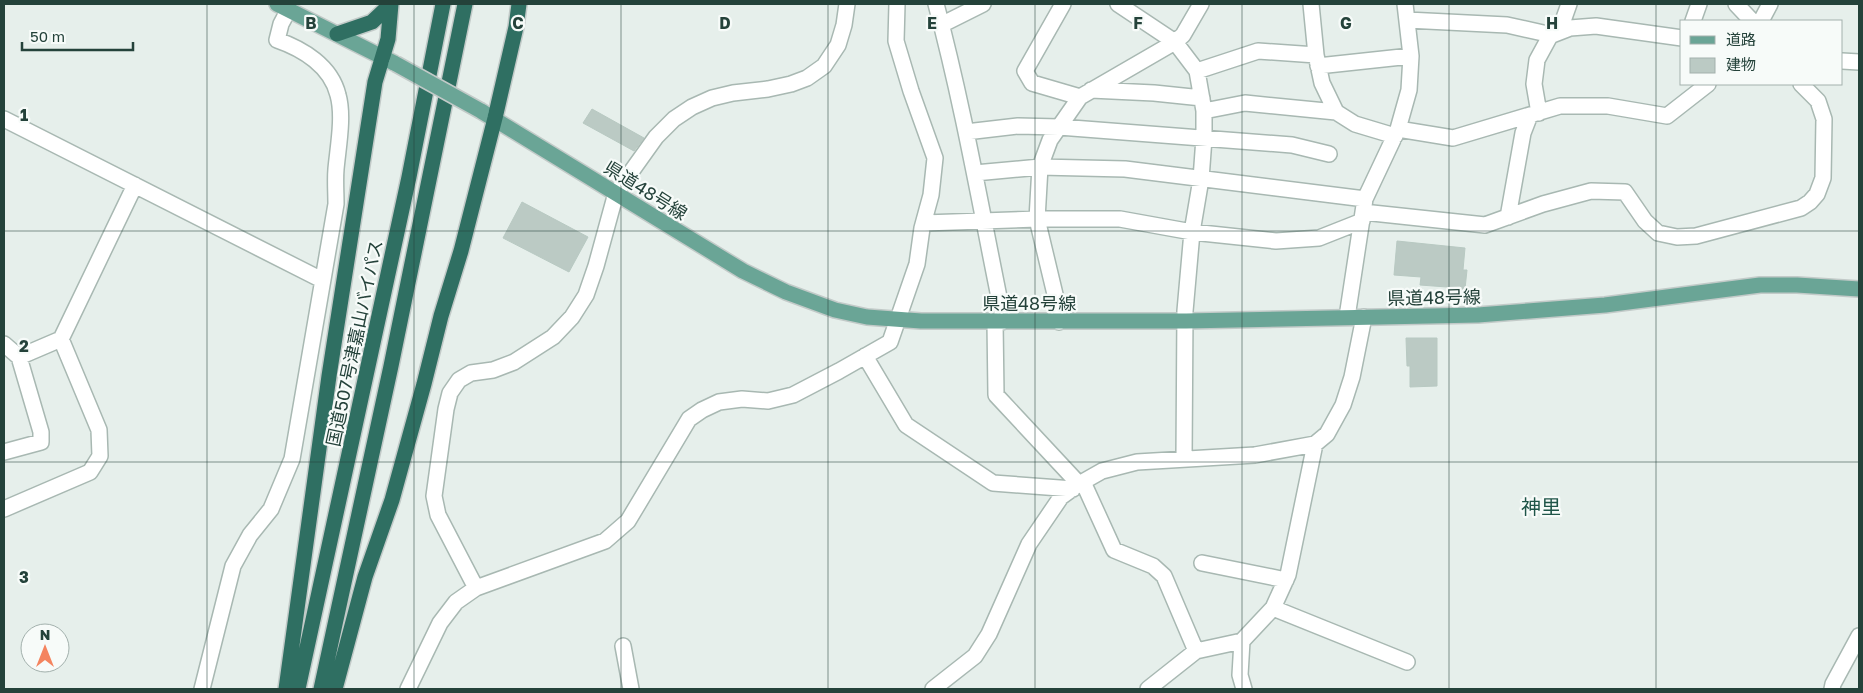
<svg xmlns="http://www.w3.org/2000/svg" width="1863" height="693" viewBox="0 0 1863 693" font-family="'Golos Text','Noto Sans JP',sans-serif">
	<style>
		.building { fill: #bbcac4; stroke: #b8c9c2 }
		.lines { fill: none; stroke-linecap: round; stroke-linejoin: round }
		.minor-casing { stroke: #a8b8b2; stroke-width: 18 }
		.major-casing { stroke: #c2cac8; stroke-width: 18 }
		.highway-casing { stroke: #c2cac8; stroke-width: 18 }
		.minor { stroke: #fff; stroke-width: 15 }
		.major { stroke: #6aa596; stroke-width: 15 }
		.highway { stroke: #2f6f62; stroke-width: 15 }
		.major-bridge-casing { stroke: #c2cac8; stroke-width: 18; stroke-linecap: butt }
		.major-bridge { stroke: #6aa596; stroke-width: 15 }
		.grid { fill: none; stroke: #24423a; stroke-width: 1; stroke-opacity: 0.55 }
		.labels { text-anchor: middle; dominant-baseline: central; stroke-width: 4.5; stroke-linejoin: round; paint-order: stroke }
		.street-label { font-size: 18px; fill: #24423a; stroke: #f7fbf9 }
		.quarter-label { font-size: 20px; fill: #1f5548; stroke: #f7fbf9 }
		.grid-label { font-size: 16px; text-anchor: middle; font-weight: bold; fill: #24423a; stroke: #f7fbf9; stroke-width: 4.5; stroke-linejoin: round; paint-order: stroke }
	</style>
	<rect width="100%" height="100%" fill="#e6efeb"/>
	<!-- building -->
	<path class="building" d="M592,109l52,29 -10,13 -51,-28z
		M522,202l66,35 -19,35 -66,-34z
		M1397,241l68,7 -2,22h4l-3,28 -18,-2 1,-9 -27,-2 1,-8 -27,-2z
		M1406,338h31v48l-27,1v-21h-3z"/>
	<g class="lines">
		<!-- minor casing -->
		<g class="minor-casing">
			<path id="minor" d="M936,4c27,101 45,205 66,308v10
				M1063,4l-38,67 7,12 48,14
				M1118,4l57,38 22,29 7,40v27l-3,41 -9,53 -7,79 -1,147
				M1311,4l5,51 6,28 14,29
				M1736,4l16,17
				M1407,20l100,5 45,10 18,-7 26,-2 86,12
				M1693,21l6,-17
				M1761,21l9,-17
				M941,25l42,-21
				M1842,61l17,1
				M1318,66l93,-10
				M1197,71l61,-20 58,4
				M1091,90l63,3 48,5
				M1204,111l41,-8 91,9 19,12 40,12
				M1539,113l-5,-29 3,-24 12,-22 14,-17 6,-17
				M4,119l318,161
				M1398,129l55,9 107,-32h48l59,10 41,-32
				M966,132l52,-6 41,1 233,18 37,9
				M975,173l65,-6 85,2 240,30
				M1363,212l122,13 58,-21 48,-13 34,1 20,29 13,12 19,4 19,-1 105,-28 9,-6 7,-8 6,-16 1,-59 -6,-18 -17,-17
				M1508,217l15,-84 7,-18
				M924,223l113,-4h83l72,13 84,9 43,-3 43,-17
				M1347,317l18,-118 33,-70 11,-39 2,-34 -6,-52
				M995,322l1,73 83,89
				M1059,322v-11l-22,-92 3,-52 10,-27 30,-43 95,-55 8,-7 18,-31
				M4,344l15,13 22,75v10l-37,10
				M865,356l41,69 87,58 80,6
				M19,357l42,-18
				M1083,482l31,68 39,16 11,10 32,75
				M4,509l86,-37 10,-16 -1,-26 -38,-91 74,-154
				M1202,563l84,17
				M476,588l-38,-73 -4,-19 12,-87 4,-16 9,-13 12,-7 22,-3 21,-8 39,-25 19,-20 14,-22 10,-29 20,-73 40,-56 18,-18 18,-12 20,-9 21,-5 35,-4 23,-5 16,-6 17,-12 14,-21 6,-20 3,-21
				M1273,608l134,54
				M623,646l8,43
				M202,689l31,-123 17,-31 21,-26 21,-50 44,-255c0,-12 -1,-24 0,-35 2,-22 8,-53 2,-74 -7,-29 -35,-46 -61,-55l4,-16 8,-15
				M408,689l32,-66 16,-21 20,-14 129,-47 23,-20 61,-102 13,-9 17,-8 23,-3 26,2 25,-6 46,-24 51,-29 27,-78 5,-36 9,-33 4,-37 -24,-67 -15,-50 1,-37
				M933,689l42,-33 14,-22 40,-90 32,-47 18,-13 23,-13 35,-9 118,-7 60,-11 12,-10 16,-29 9,-28 12,-60
				M1148,689l48,-38 46,-10
				M1244,689l-4,-14 2,-34 31,-33 15,-33 27,-131
				M1832,689l1,-5 26,-48"/>
		</g>
		<!-- major casing -->
		<g class="major-casing">
			<path id="major" d="M277,4l117,59
				M481,111l262,160 43,21 49,18 32,7 54,4h265l292,-6 127,-10 155,-20h37l62,4"/>
		</g>
		<!-- highway casing -->
		<g class="highway-casing">
			<path id="highway" d="M337,34l35,-12 19,-18
				M286,689l43,-313 46,-294 13,-43 3,-35
				M298,689l111,-512 34,-173
				M321,689l70,-323 74,-362
				M335,689l30,-112 27,-77 32,-116 17,-68 20,-65 34,-133 21,-91 3,-23"/>
		</g>
		<!-- minor -->
		<use href="#minor" class="minor"/>
		<!-- major -->
		<use href="#major" class="major"/>
		<!-- highway -->
		<use href="#highway" class="highway"/>
		<!-- major-bridge casing -->
		<g class="major-bridge-casing">
			<path id="major-bridge" d="M396,64l85,47"/>
		</g>
		<!-- major-bridge -->
		<use href="#major-bridge" class="major-bridge"/>
	</g>
	<!-- grid -->
	<path class="grid" d="M207,4v685M414,4v685M621,4v685M828,4v685M1035,4v685M1242,4v685M1449,4v685M1656,4v685M4,231h1855M4,462h1855"/>
	<g class="labels">
		<!-- street labels -->
		<g class="street-label">
			<text transform="translate(646 190) rotate(32)">県道48号線</text>
			<text transform="translate(1434 297) rotate(-1)">県道48号線</text>
			<text x="1029" y="303">県道48号線</text>
			<text transform="translate(354 343) rotate(-78)">国道507号津嘉山バイパス</text>
		</g>
		<!-- quarter labels -->
		<g class="quarter-label">
			<text x="1541" y="506">神里</text>
		</g>
	</g>
	<g class="grid-label">
		<text x="311" y="29">B</text>
		<text x="518" y="29">C</text>
		<text x="725" y="29">D</text>
		<text x="932" y="29">E</text>
		<text x="1138" y="29">F</text>
		<text x="1346" y="29">G</text>
		<text x="1552" y="29">H</text>
		<text x="24" y="121">1</text>
		<text x="24" y="352">2</text>
		<text x="24" y="583">3</text>
	</g>
	<!-- border -->
	<rect width="1863" height="693" fill="none" stroke="#24423a" stroke-width="10"/>
	<!-- legend -->
	<rect x="1680" y="20" width="162" height="65" fill="#f7fbf9" stroke="#a3b1ad"/>
	<rect x="1690" y="36" width="25" height="8" fill="#6aa596" stroke="#a3b1ad"/>
	<text x="1726" y="45" font-size="15" fill="#24423a">道路</text>
	<rect x="1690" y="58" width="25" height="15" fill="#bbcac4" stroke="#a3b1ad"/>
	<text x="1726" y="70" font-size="15" fill="#24423a">建物</text>
	<!-- north arrow -->
	<g transform="translate(45 648)"><circle r="24" fill="#f7fbf9" stroke="#a3b1ad"/>
	<path d="M0-4L9 19L0 12L-9 19Z" fill="#f4845f"/>
	<text y="-8" font-size="14" font-weight="bold" text-anchor="middle" fill="#24423a">N</text>
	</g>
	<!-- scale -->
	<path d="M22 42v8h111v-8" fill="none" stroke="#24423a" stroke-width="2.5"/>
	<text x="30" y="42" font-size="15" fill="#24423a" stroke="#f7fbf9" stroke-width="4" paint-order="stroke">50 m</text>
</svg>
